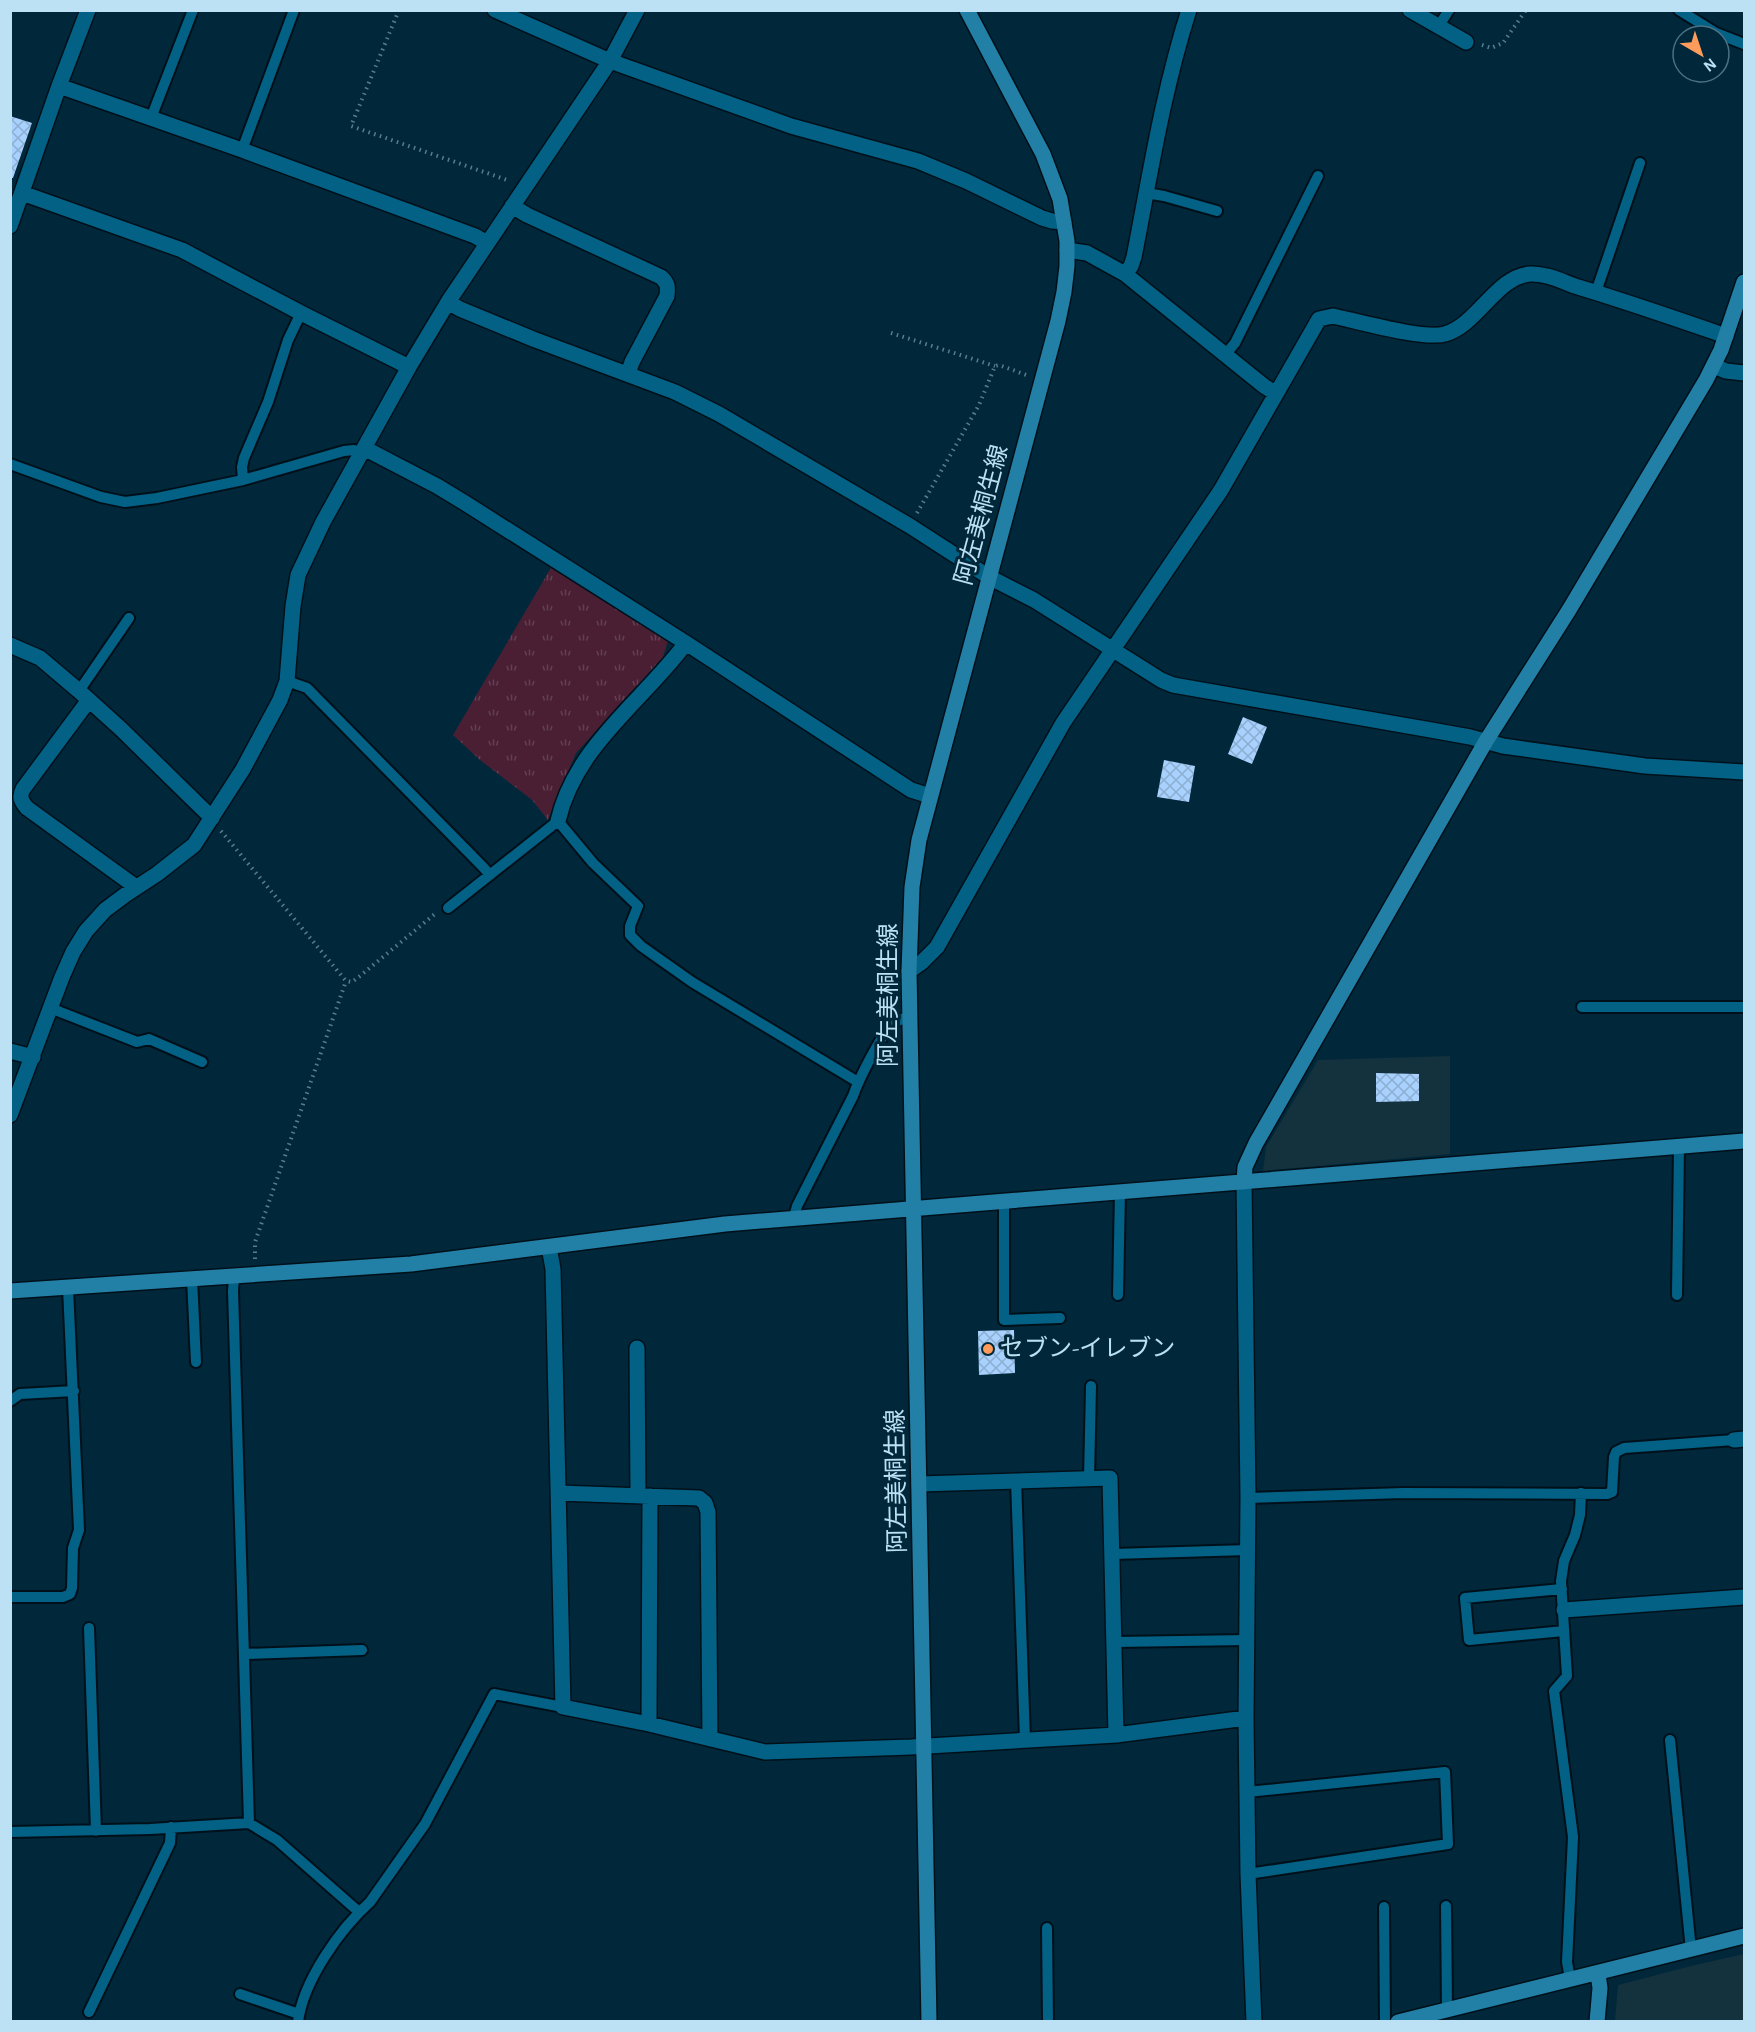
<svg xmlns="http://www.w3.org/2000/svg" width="1755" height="2032" viewBox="0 0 1755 2032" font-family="'Alegreya Sans','Noto Sans JP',sans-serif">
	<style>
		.built { fill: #14313e }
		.grass { fill: url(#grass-tufts) }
		.building { fill: url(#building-cross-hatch) }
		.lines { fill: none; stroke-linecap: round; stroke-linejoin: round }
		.lane-casing { stroke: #00101a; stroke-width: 14 }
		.street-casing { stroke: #00101a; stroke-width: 18 }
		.secondary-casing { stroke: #00101a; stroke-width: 18 }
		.path { stroke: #577d90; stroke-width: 4; stroke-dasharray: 1.5 4.5; stroke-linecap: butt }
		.lane { stroke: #026184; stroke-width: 10 }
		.street { stroke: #026184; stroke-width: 15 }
		.secondary { stroke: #227fa5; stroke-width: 15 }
		.poi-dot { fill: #ff9b5b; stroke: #00283a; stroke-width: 2 }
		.labels { text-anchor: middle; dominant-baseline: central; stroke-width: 6; stroke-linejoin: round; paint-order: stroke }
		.street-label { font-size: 24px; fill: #bce0f4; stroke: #00283a }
		.poi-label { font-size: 24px; fill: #bce0f4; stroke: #00283a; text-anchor: start }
	</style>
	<defs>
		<pattern id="grass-tufts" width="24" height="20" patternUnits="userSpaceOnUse" patternTransform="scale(1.5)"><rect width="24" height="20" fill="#4a1f34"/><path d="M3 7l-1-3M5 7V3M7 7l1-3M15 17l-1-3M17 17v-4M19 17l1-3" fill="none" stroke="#623f52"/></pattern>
		<pattern id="building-cross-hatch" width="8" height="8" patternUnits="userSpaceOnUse" patternTransform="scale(1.5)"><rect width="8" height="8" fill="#a8d1fe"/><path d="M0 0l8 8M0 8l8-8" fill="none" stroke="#8caed1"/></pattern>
	</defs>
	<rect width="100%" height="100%" fill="#00283a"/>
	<!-- built -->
	<path class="built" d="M1450,1056v98l-187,17 3,-24 52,-87z
		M1744,1954v67h-129l3,-36 77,-20z"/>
	<!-- grass -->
	<path class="grass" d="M552,566l116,75 -5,16 -87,96 -28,67 -16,-20 -52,-40 -27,-25z"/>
	<!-- building -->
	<path class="building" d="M10,116l22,7 -19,55h-3z
		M1243,717l24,10 -15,37 -24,-10z
		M1164,760l31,6 -6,36 -32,-5z
		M1376,1073l43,1v27l-43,1z
		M1014,1330l1,43 -36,2 -1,-44z"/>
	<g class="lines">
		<!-- lane casing -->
		<g class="lane-casing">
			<path id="lane" d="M1679,10l37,23 28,11
				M1438,27l11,-17
				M151,118l42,-108
				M242,150l52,-140
				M1146,193l18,3 53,15
				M1596,292l44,-129
				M1225,355l10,-12 83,-167
				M10,464l91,33 24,5 32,-4 86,-18 101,-29 10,-1 7,2
				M243,480l-1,-13 2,-9 24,-56 20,-62 13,-27
				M287,681l20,7 176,179 7,8
				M79,691l50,-73
				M448,908l110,-87 35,42 45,43 -8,20v9l11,11 51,36 166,100
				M1582,1007h162
				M50,1008l87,34 12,-3 53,23
				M1004,1201v119l56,-2
				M794,1217l3,-11 56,-110c5,-15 28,-62 40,-72 5,-4 11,-6 17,-8
				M234,1277l-1,14 16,532
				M192,1279l4,83
				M1118,1295l2,-104
				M1677,1295l2,-148
				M10,1401l10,-7 54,-3
				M1089,1478l2,-92
				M1016,1480l9,260
				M1248,1498l155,-5 204,1 5,-2 2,-35 2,-5 8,-4 110,-8
				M1113,1554l135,-4
				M1562,1589l-97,9 4,42 95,-9
				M10,1597h53l7,-3 2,-6 1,-40 6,-18 -11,-242
				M89,1628l7,203
				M1115,1642l132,-2
				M245,1654l117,-4
				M1670,1740l21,210
				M1247,1792l198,-20 3,72 -200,30
				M10,1832l140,-3 99,-6 28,17 82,72
				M1446,1906l1,103
				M1384,1907l1,115
				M1047,1928l1,94
				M1570,1979l-3,-17 6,-125 -19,-146 13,-15 -6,-95 3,-20 11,-26 5,-20 1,-22
				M240,1994l59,20
				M89,2012l81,-169 1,-16
				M298,2022c5,-41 42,-93 72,-120l55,-78 69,-130 69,13"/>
		</g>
		<!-- street casing -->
		<g class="street-casing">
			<path id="street" d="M495,10l115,51 181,65 127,35 48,20 76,37 10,3 12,1
				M1410,10l56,32
				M59,86l183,64 233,86 12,7
				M22,193l160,57 119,63 108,54
				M512,206l15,9 134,62c7,6 7,10 6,19l-35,66 -4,12
				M10,226l49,-140 29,-76
				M1067,250l20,3 38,21 139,112 11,7
				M1125,274l6,-8 3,-9c16,-82 29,-166 55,-247
				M448,302l12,7 73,30 142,53 44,22 191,112 79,51 45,23 127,80 12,5 258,45 39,7 33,9 142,20 99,6
				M1714,366l12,5 18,2
				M364,448l73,38 28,17 221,140 225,147 19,6
				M10,645l30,13 39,33 42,38 91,89
				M89,700l-66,89c-4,8 -2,12 4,19l109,79
				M558,821c17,-75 85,-120 128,-178
				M909,971l13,-9 15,-15 126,-224 158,-233 98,-171 14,-3c24,5 91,24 112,18 32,-9 52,-58 85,-60 16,-1 33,8 48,13 50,15 99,32 148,49
				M10,1051l23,6
				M10,1115l52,-138 11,-25 13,-21 19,-21 20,-15 32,-21 37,-29 49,-76 37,-69 7,-19 6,-75 5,-31 25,-53 86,-155 39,-65 162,-241 27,-51
				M1244,1182l4,316 -2,220 2,156 6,148
				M549,1247l4,22 10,438 86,17 116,28 146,-5 205,-12 130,-17
				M637,1348l1,147
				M1734,1440l10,-1
				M919,1484l191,-6 6,257
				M559,1493l140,5 6,5 3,9 2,227
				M1564,1610l180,-13
				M649,1724l1,-228"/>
		</g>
		<!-- secondary casing -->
		<g class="secondary-casing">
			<path id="secondary" d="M1244,1182l1,-15 11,-24 230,-402 83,-131 137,-230 15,-30 23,-68
				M10,1291l401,-27 314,-40 1019,-83
				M929,2022l-20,-1051 3,-84 7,-47 139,-519 6,-29 3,-26v-25l-7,-42 -17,-45 -76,-144
				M1398,2022l346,-86
				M1597,2022l3,-34 -2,-14"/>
		</g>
		<!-- path -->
		<path class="path" d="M399,10l-48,116 159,55
			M1482,45l9,3 12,-5 23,-33
			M891,333l104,33
			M917,513l62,-108 16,-39 4,-1 30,11
			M221,831l125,150 6,1 8,-6 76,-63
			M255,1259v-17l91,-261"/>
		<!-- lane -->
		<use href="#lane" class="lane"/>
		<!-- street -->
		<use href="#street" class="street"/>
		<!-- secondary -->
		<use href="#secondary" class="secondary"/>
	</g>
	<!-- markers -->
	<circle class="poi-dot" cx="988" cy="1349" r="6"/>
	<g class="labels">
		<!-- street labels -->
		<g class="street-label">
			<text transform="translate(982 515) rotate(-75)">阿左美桐生線</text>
			<text transform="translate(889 995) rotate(-90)">阿左美桐生線</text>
			<text transform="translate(897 1481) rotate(-91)">阿左美桐生線</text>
		</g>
		<!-- poi labels -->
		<g class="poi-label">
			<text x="1000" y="1349">セブン-イレブン</text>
		</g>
	</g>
	<!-- border -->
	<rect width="1755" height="2032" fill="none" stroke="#bce0f4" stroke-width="24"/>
	<!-- north arrow -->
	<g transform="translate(1701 54) rotate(141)"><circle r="28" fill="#00283a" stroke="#4b7284" stroke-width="1.5"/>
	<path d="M0-4.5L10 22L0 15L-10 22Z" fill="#ff9b5b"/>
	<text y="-9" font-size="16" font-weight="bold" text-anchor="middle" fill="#bce0f4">N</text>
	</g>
</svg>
